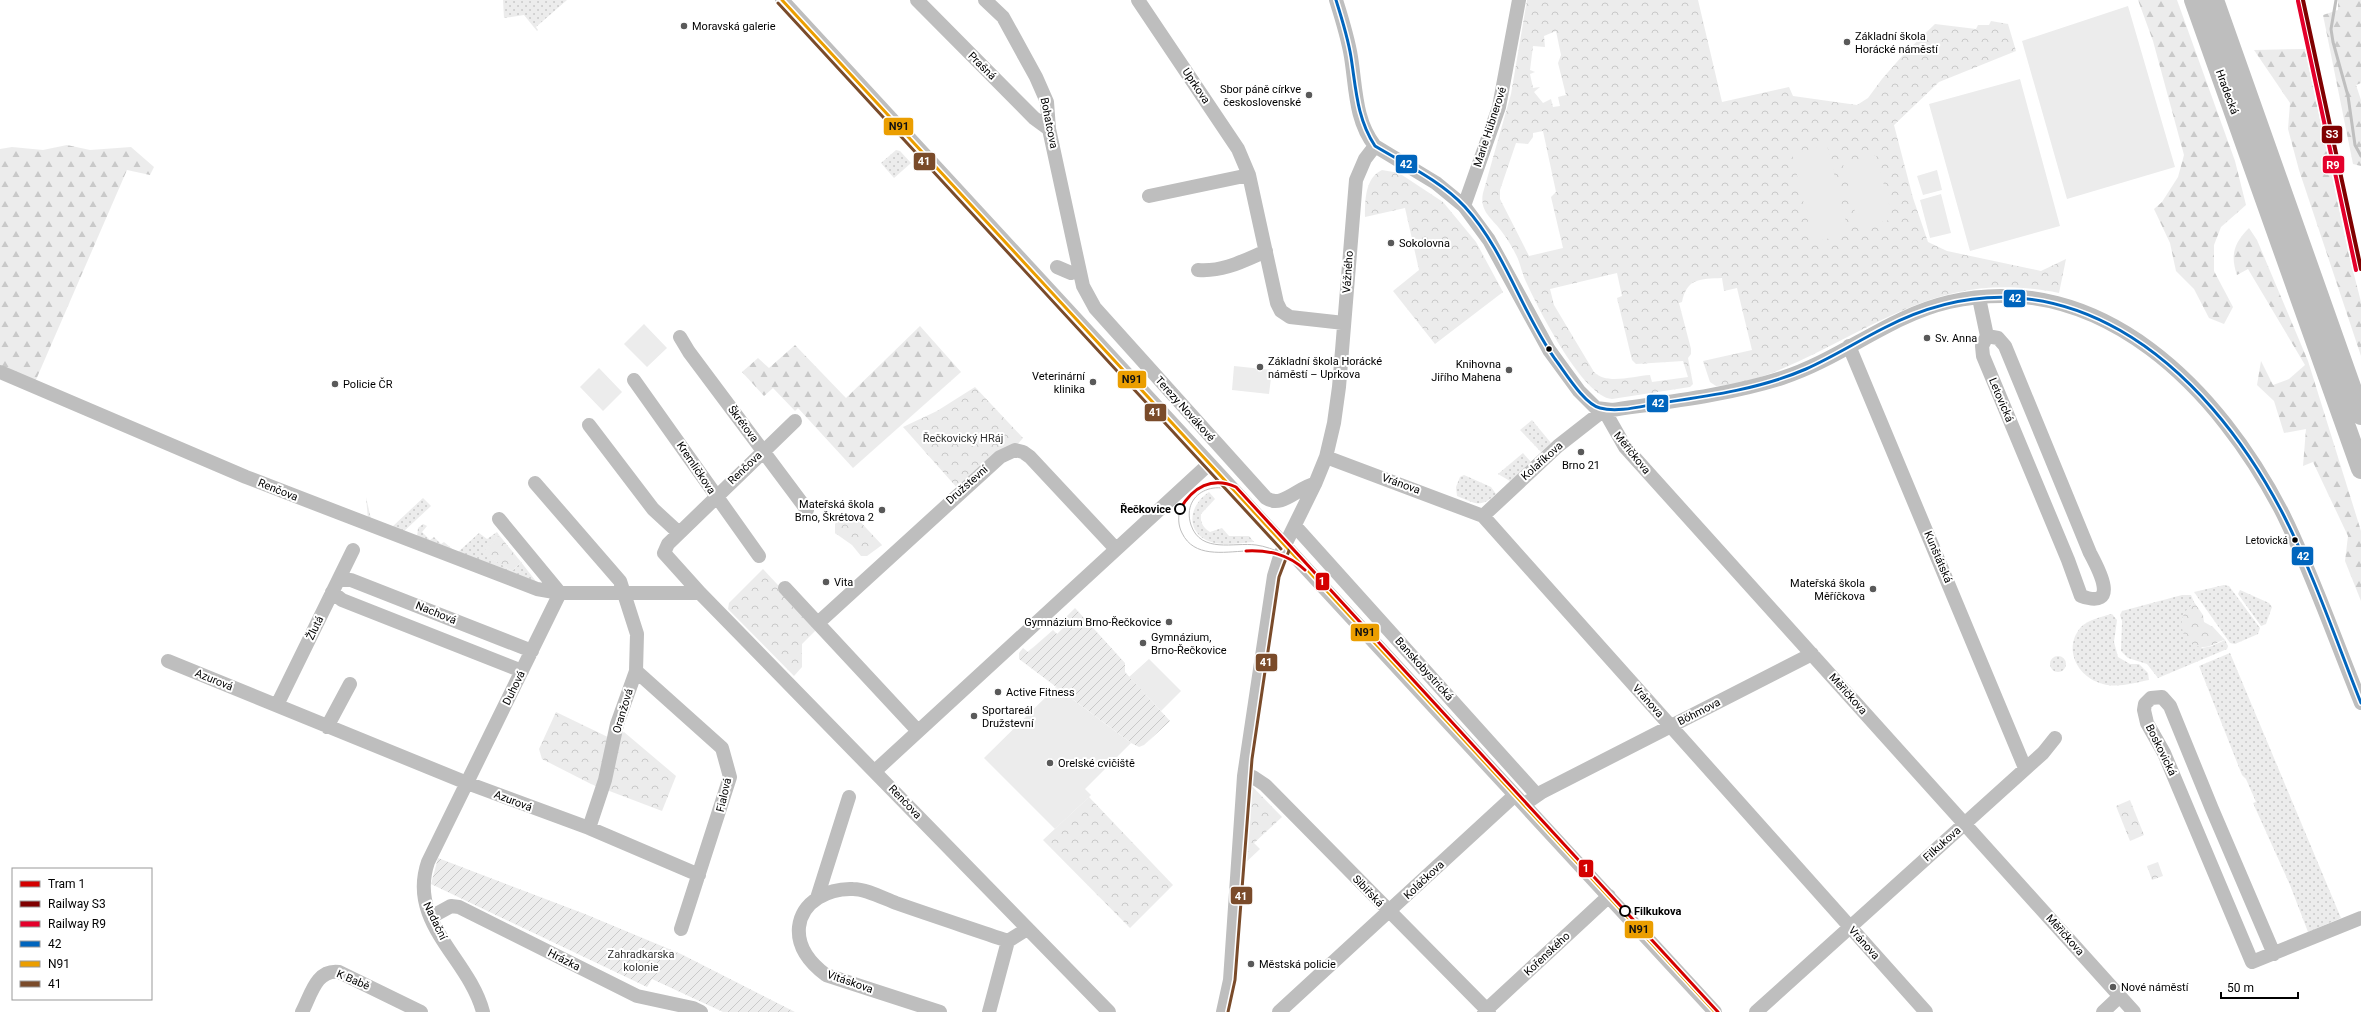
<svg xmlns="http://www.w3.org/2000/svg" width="2361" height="1012" viewBox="0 0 2361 1012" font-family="Roboto,sans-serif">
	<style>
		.grass { fill: url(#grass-dots) }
		.forest { fill: url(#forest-firs) }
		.park { fill: url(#park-crowns); fill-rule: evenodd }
		.garden { fill: url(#garden-furrows) }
		.pitch { fill: #ececec }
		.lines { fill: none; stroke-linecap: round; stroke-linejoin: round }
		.stream { stroke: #bfbfbf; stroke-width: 3 }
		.minor { stroke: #bebebe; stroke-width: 14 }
		.highway { stroke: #bebebe; stroke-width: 20 }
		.tram { stroke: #bebebe; stroke-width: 1 }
		.bus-1-casing { stroke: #fff; stroke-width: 6 }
		.bus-2-casing { stroke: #fff; stroke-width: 6 }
		.bus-3-casing { stroke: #fff; stroke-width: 6 }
		.bus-1 { stroke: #0065bd; stroke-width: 3 }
		.bus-2 { stroke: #eb9e00; stroke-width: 3 }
		.bus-3 { stroke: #7a4b2a; stroke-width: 3 }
		.rail-1-casing { stroke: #fff; stroke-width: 7 }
		.rail-2-casing { stroke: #fff; stroke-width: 7 }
		.rail-1 { stroke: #800000; stroke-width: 4 }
		.rail-2 { stroke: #e4002b; stroke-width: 4 }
		.tram-1-casing { stroke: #fff; stroke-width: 6 }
		.tram-1 { stroke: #d40000; stroke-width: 3 }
		.poi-dot { fill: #595959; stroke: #fff; stroke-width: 1.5 }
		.bus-dot { fill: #000; stroke: #fff; stroke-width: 1.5 }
		.stop-dot { fill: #fff; stroke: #000; stroke-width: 2 }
		.labels { text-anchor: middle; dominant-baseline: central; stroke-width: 4; stroke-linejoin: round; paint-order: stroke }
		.bus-label { font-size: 10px; fill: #000; stroke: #fff; text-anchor: end }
		.poi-label { font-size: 11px; fill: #000; stroke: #fff; text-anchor: start }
		.street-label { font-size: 11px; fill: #000; stroke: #fff }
		.park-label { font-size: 11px; fill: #333; stroke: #fff }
		.stop-label { font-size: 11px; font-weight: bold; fill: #000; stroke: #fff; text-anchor: end }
		.line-badge { stroke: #fff; stroke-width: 1.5 }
		.badge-label { font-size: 11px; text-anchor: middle; font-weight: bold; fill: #fff }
		.pale-badge-label { font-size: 11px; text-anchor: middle; font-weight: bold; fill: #111 }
	</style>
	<defs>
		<pattern id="grass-dots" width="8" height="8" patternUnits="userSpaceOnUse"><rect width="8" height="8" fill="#ececec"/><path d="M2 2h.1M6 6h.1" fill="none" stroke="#c9c9c9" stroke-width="1.8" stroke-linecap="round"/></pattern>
		<pattern id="forest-firs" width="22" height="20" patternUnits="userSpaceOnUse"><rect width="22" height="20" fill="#ececec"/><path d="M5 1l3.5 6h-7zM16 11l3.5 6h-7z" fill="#c9c9c9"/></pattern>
		<pattern id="park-crowns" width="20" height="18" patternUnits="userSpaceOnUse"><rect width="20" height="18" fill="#ececec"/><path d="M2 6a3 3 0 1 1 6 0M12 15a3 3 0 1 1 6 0" fill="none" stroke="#c9c9c9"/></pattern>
		<pattern id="garden-furrows" width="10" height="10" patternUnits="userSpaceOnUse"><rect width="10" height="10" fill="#ececec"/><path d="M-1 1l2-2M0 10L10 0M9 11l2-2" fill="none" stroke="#c9c9c9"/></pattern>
	</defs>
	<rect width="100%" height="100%" fill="#fff"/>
	<!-- grass -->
	<path class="grass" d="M503,0h64l-31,27 2,3 -1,1 -13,-16 -20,3z
		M896,150l4,1 11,12 -17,15 -13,-15z
		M1532,420l19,23 -10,9 -21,-22z
		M1523,453l8,9 -21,19 -12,-7z
		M1464,475l27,12 5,7c-16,15 -21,9 -39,2l-1,-9 4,-10z
		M1209,492l6,7 -14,15c-1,9 2,13 9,18l12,-4 7,8h20l5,6c-13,1 -30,4 -43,0 -26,-9 -23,-36 -2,-50z
		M366,497l5,22 21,8 31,-29 8,8 -29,27 -34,-14z
		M423,524l4,2 -5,6 8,8 4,-3 7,7 3,-2 13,11 22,-20 8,6 10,-7 2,3 -16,18 29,18 9,-9 17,22 -118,-44 -3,-3 1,-9z
		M2224,585l5,1 31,42 -2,6 -23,10 -5,-1 -36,-51z
		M2240,590l29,13 3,4 -6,17 -5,2 -23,-32z
		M2182,595h9l3,7 -10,12 -2,7 20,27 10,-2 13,-6 3,6 -1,3 -69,29 -11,-14 -19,-6 -7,-7 1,-30 -2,-6 2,-4z
		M2112,614l5,6 -3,22 4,15 12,7h9l9,9 1,7c-15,3 -31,8 -46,4 -25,-6 -41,-35 -22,-57 7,-7 22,-11 31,-13z
		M2230,653l111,265 -33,14 -18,-47 -37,-82 3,-1 -10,-23 -4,-4 -43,-109z
		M2050 664a8 8 0 1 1 16 0a8 8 0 1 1-16 0Z"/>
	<!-- forest -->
	<path class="forest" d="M2138,0h39l58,161 11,44 -25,22 -7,18v26l19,36 -9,17 -15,-6 -15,-29 -18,-18 -6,-28 -16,-34 8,-7 16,-25 6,-22 -31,-114z
		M2338,0h23v83l-5,2 5,15v66l-8,-2 -30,-149 15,-5z
		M2305,49l43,202 13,51v54l-62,-186 -11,-41 2,-26 -36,-53z
		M67,145l23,5 41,-3 23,20 -4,8 -23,-5 -92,212 -35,-17v-216l12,-2 31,3z
		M2249,228l8,12 51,121 53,170v70l-16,-40 3,-25 -35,-74 -10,4 3,-37 -22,4 -10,-32 -17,-16 4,-24 12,24 16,-6 16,-14 -57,-96 -11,6c-7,-20 -3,-32 12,-47z
		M920,326l41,46 -108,96 -55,-60 -3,3 -22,-23 -9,8 -22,-24 16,-14 11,10 26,-23 51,53z"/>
	<!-- park -->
	<path class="park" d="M1527,0h171l24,102 67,-15 4,9 64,9 11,-7 14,-19 21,-24 32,-31 41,5 2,-4h11l2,-4 17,3 8,27 -77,31 -45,43 19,73 15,44 19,9 94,20 25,-12 -7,34c-100,-20 -155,16 -239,58 -32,16 -68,33 -104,35l-6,-4 -7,-21 49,-11 -15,-62 -13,3 -2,-13c-22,1 -35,0 -40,24l-3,1 12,46v5l-3,4 5,26 -3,3 -78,12c-29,-2 -73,-89 -85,-115 -4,-8 -6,-17 -9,-25 -4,-9 -10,-19 -16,-27 -9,-13 -23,-20 -19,-39l28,-99zM1556,31l5,24 -3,8 8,32 -8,2 2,9 -7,1 -2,-8 -8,4 -9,-11 6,-5 -7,1 -3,-14 5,-2 -5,-2 3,-24 12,1 -1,-11zM1543,131l13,61 -5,5 12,51 -34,8 -29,-57v-9l16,-47 12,1 5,-7v-4zM1617,273l5,23 -5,2 15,62 4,4 47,-3 5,16 -36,5 -2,-7c-16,1 -44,10 -56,-3l-40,-67 -4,-16z
		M1382,170l17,3 44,29 33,40 27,50 -68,52 -42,-53 26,-21 -14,-62 -40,9c0,-17 0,-39 17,-47z
		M975,387l48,51 -8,9 -56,43 -56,-63 34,-16z
		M847,514h6l29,31 -15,11h-6l-9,-11 -17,-12v-9l6,-7z
		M499,535l22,27 -9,9 -30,-18z
		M763,569l55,59 -16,16v23l-8,9 -66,-67 1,-6z
		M2194,602l9,13 1,7 9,5 12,13c-7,1 -13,7 -21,7 -17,1 -27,-18 -20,-33 2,-5 7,-7 10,-12z
		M556,712l58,28 10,-8 52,44 -14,35 -71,-27 -49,-25 -3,-10z
		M1248,782l34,35 -28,26 6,6 -18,17z
		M1089,797l84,88 -43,43 -87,-88z
		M2130,800l14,35 -14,6 -14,-35z
		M2158,862l5,14 -11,4 -5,-14z"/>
	<!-- garden -->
	<path class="garden" d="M1075,608l50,55v9l45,49 -26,24 -5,2 -8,-4 -112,-84v-6l4,-5 5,4 25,-22 4,4 10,-10 -4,-4z
		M438,858l147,56 96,40 114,58h-72l-71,-33 -5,8 -216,-103z"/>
	<!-- pitch -->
	<path class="pitch" d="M2128,6l47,161 -108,32 -45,-158z
		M2020,79l40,147 -90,25 -41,-147z
		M1827,145l22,89 -36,8 -21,-88z
		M1876,155l17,64 -34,9 -16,-64z
		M1937,170l5,20 -19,5 -6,-19z
		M1941,194l10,39 -21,5 -10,-38z
		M644,324l23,24 -20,19 -23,-23z
		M1234,366l38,4 -3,24 -37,-4z
		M599,368l23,24 -19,19 -23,-24z
		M1149,659l32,32 -20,20 -32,-34z
		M1056,687l75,56 -46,46 6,6 -2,2 -34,32 -71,-71z"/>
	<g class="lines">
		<!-- stream -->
		<path class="stream" d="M2336,0l-5,29 2,13 15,54 7,49 6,11"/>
		<!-- minor -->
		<path class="minor" d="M782,0l933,1012
			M917,0l117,118 15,11
			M985,0l18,17 33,60 11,25 2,27 34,157 12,22 171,190c16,11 32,-11 49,-14
			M1138,0l100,149 11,26 28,128 4,8 9,6 54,6
			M1336,0c6,19 12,38 15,57 5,31 4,64 24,89l61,37 28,23 25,34 60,110 30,41 17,17 16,2c55,-8 117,-15 170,-32 59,-19 107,-62 167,-76 153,-35 271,89 334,212 30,61 52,126 78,189
			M1149,196l100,-21
			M1464,206l35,-99 20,-107
			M1057,267l14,6
			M1198,270c25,2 45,-9 68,-19
			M1979,298l8,38 -5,10 1,10 85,204 13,36c40,14 17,-28 9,-43l-85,-207 -7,-8 -11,-2
			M680,337l9,15 118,158
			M1849,346l176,422
			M0,372l246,105 291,112 23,4h140
			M634,380l125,176
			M1604,410l21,37 509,565
			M795,421l-127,123 -4,9 36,40 409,419
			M589,425l64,84 26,24
			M1326,457l157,59 443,496
			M535,483l85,98 17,53 -1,37 -19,53 -12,56 -16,48
			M1483,516l75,-70 46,-36
			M499,519l61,74
			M1295,526l242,269
			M339,580h12l181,71
			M785,588l133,143
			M332,592l10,8 180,71
			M818,623l182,-166 15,-7 8,2 7,5 86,92
			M168,661l299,122 122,45 110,47
			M636,671l86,77 8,29 -49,152
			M277,705l76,-155
			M327,727l23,-43
			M875,771l334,-307
			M1244,776l9,1 12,8 224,227
			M1529,801l13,-9 270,-138
			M817,898l32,-101
			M431,917l20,-11 8,1 178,89 56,12 8,4
			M2274,954l-62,-145 -42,-103 -8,-9 -11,1 -6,6 -1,6 3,13 17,30 88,209 109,-44
			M302,1012c9,-17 14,-43 37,-40l82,40
			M483,1012c-14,-54 -76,-89 -55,-150l132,-269
			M940,1012l-114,-37c-16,-12 -29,-27 -27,-48 3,-26 30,-39 54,-38 13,0 30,9 43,14 37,13 74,25 112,38
			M989,1012l19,-71 19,-12
			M1223,1012l7,-32 14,-204 30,-200 7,-23 34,-69 11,-27 8,-34 5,-36 17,-207 9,-21 10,-13
			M1279,1012l236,-217
			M1484,1012l125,-116
			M1756,1012l287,-259 12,-15
			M2103,1012l17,-16"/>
		<!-- highway -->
		<path class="highway" d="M2194,0l167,469
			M2214,0l147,415"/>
		<!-- tram -->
		<path class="tram" d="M1248,501c-26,-27 -68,-10 -57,24 10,29 43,17 65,20 9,1 18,5 27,8
			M1180,509c-2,8 -2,16 2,24 12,25 41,19 64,18"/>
		<!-- bus-1 casing -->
		<g class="bus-1-casing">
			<path id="bus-1" d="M1336,0c6,19 12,38 15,57 5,32 6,62 24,89 30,18 66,35 90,61 40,44 56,104 90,152 10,13 29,45 45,49 18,5 42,-2 61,-5 48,-7 99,-14 145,-34 27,-12 52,-28 78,-41 175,-91 321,35 399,186 31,61 53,126 78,189"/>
		</g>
		<!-- bus-2 casing -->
		<g class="bus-2-casing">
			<path id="bus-2" d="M782,0l933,1012"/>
		</g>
		<!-- bus-3 casing -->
		<g class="bus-3-casing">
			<path id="bus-3" d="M778,3l503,546
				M1228,1012l7,-32 17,-221 27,-182 11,-29"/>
		</g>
		<!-- bus-1 -->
		<use href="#bus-1" class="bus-1"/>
		<!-- bus-2 -->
		<use href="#bus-2" class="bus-2"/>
		<!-- bus-3 -->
		<use href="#bus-3" class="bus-3"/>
		<!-- rail-1 casing -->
		<g class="rail-1-casing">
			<path id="rail-1" d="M2303,0l58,269"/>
		</g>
		<!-- rail-2 casing -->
		<g class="rail-2-casing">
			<path id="rail-2" d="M2298,1l58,269"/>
		</g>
		<!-- rail-1 -->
		<use href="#rail-1" class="rail-1"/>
		<!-- rail-2 -->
		<use href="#rail-2" class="rail-2"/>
		<!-- tram-1 casing -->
		<g class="tram-1-casing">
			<path id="tram-1" d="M1180,509c13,-22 32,-33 56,-22l482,525
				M1246,551c23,-1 42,3 59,19"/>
		</g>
		<!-- tram-1 -->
		<use href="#tram-1" class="tram-1"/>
	</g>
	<!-- markers -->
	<g class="poi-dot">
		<circle cx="684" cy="26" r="4"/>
		<circle cx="1847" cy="42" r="4"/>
		<circle cx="1309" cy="95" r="4"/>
		<circle cx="1391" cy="243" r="4"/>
		<circle cx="1927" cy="338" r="4"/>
		<circle cx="1260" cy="367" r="4"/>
		<circle cx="1509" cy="370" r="4"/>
		<circle cx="1093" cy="382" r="4"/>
		<circle cx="335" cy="384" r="4"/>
		<circle cx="1581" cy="452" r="4"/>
		<circle cx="882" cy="510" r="4"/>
		<circle cx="826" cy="582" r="4"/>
		<circle cx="1873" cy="589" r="4"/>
		<circle cx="1169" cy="622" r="4"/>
		<circle cx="1143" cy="643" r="4"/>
		<circle cx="998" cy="692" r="4"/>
		<circle cx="974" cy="716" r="4"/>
		<circle cx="1050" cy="763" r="4"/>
		<circle cx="1251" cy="964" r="4"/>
		<circle cx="2113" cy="987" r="4"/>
	</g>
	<g class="bus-dot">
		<circle cx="1549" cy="349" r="3.5"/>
		<circle cx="2295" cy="540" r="3.5"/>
	</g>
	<g class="stop-dot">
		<circle cx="1180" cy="509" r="5"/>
		<circle cx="1625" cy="911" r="5"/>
	</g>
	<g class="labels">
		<!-- bus labels -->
		<g class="bus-label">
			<text x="2288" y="540">Letovická</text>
		</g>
		<!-- poi labels -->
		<g class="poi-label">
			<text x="692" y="26">Moravská galerie</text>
			<text x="1855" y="36">Základní škola<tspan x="1855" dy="13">Horácké náměstí</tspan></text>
			<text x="1301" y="89" text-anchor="end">Sbor páně církve<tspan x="1301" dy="13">československé</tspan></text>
			<text x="1399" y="243">Sokolovna</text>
			<text x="1935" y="338">Sv. Anna</text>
			<text x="1268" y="361">Základní škola Horácké<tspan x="1268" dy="13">náměstí – Uprkova</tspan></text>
			<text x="1501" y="364" text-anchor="end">Knihovna<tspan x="1501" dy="13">Jiřího Mahena</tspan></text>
			<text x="1085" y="376" text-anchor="end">Veterinární<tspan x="1085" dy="13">klinika</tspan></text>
			<text x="343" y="384">Policie ČR</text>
			<text x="1581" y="465" text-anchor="middle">Brno 21</text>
			<text x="874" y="504" text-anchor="end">Mateřská škola<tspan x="874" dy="13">Brno, Škrétova 2</tspan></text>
			<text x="834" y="582">Vita</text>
			<text x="1865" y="583" text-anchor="end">Mateřská škola<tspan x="1865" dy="13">Měříčkova</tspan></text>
			<text x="1161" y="622" text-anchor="end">Gymnázium Brno-Řečkovice</text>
			<text x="1151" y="637">Gymnázium,<tspan x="1151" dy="13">Brno-Řečkovice</tspan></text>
			<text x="1006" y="692">Active Fitness</text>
			<text x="982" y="710">Sportareál<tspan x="982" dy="13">Družstevní</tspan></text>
			<text x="1058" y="763">Orelské cvičiště</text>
			<text x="1259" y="964">Městská policie</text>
			<text x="2121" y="987">Nové náměstí</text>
		</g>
		<!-- street labels -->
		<g class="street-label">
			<text transform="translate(982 66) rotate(45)">Prašná</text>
			<text transform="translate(1196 86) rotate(56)">Uprkova</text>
			<text transform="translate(2227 92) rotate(70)">Hradecká</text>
			<text transform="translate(1049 123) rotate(79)">Bohatcova</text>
			<text transform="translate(1490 127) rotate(-72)">Marie Hübnerové</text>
			<text transform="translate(1348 272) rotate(-86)">Vážného</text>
			<text transform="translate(2001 400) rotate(67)">Letovická</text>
			<text transform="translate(1185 409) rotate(48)">Terezy Novákové</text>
			<text transform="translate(743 424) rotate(53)">Škrétova</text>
			<text transform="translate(1632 453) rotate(51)">Měřičkova</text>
			<text transform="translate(1542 461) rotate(-42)">Kolaříkova</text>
			<text transform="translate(696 468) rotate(56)">Kremličkova</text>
			<text transform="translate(745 468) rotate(-44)">Renčova</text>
			<text transform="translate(1401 484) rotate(20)">Vránova</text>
			<text transform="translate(967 485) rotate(-42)">Družstevní</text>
			<text transform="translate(278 490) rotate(22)">Renčova</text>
			<text transform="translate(1938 557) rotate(67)">Kunštátská</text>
			<text transform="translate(436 613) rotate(22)">Nachová</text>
			<text transform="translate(315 628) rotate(-64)">Žlutá</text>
			<text transform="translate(1424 669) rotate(48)">Banskobystrická</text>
			<text transform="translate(214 680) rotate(22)">Azurová</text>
			<text transform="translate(514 688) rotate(-64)">Duhová</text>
			<text transform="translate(1848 694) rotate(48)">Měřičkova</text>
			<text transform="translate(1648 701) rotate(48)">Vránova</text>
			<text transform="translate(623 711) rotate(-73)">Oranžová</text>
			<text transform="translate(1699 712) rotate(-27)">Böhmova</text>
			<text transform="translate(2161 750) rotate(64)">Boskovická</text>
			<text transform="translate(724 795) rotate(-77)">Fialová</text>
			<text transform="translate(513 801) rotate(21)">Azurová</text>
			<text transform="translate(905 802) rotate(46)">Renčova</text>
			<text transform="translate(1942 844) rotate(-42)">Filkukova</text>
			<text transform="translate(1424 880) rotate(-43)">Koláčkova</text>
			<text transform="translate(1368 891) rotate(46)">Sibiřská</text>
			<text transform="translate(435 921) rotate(64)">Nadační</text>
			<text transform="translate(2065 935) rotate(48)">Měřičkova</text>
			<text transform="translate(1864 943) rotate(48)">Vránova</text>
			<text transform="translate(1547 954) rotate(-43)">Kořenského</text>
			<text transform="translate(564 960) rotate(27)">Hrázka</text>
			<text transform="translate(353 980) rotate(23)">K Babě</text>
			<text transform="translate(850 982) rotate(19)">Vitáskova</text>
		</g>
		<!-- park labels -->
		<g class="park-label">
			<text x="963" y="438">Řečkovický HRáj</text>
			<text x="641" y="954">Zahradkarska<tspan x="641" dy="13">kolonie</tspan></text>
		</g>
		<!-- stop labels -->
		<g class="stop-label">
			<text x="1171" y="509">Řečkovice</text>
			<text x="1634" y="911" text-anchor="start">Filkukova</text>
		</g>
	</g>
	<g class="line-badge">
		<rect x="883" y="117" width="31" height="19" rx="4" fill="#eb9e00"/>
		<rect x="2321" y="125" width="22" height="19" rx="4" fill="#800000"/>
		<rect x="913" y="152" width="23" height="19" rx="4" fill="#7a4b2a"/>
		<rect x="1395" y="154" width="23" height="20" rx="4" fill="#0065bd"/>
		<rect x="2322" y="155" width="23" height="19" rx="4" fill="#e4002b"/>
		<rect x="2003" y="289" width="23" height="19" rx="4" fill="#0065bd"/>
		<rect x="1117" y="370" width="30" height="19" rx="4" fill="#eb9e00"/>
		<rect x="1646" y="394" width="23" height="19" rx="4" fill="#0065bd"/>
		<rect x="1144" y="403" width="23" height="19" rx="4" fill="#7a4b2a"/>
		<rect x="2291" y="546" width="23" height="20" rx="4" fill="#0065bd"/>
		<rect x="1315" y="572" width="15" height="19" rx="4" fill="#d40000"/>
		<rect x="1350" y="623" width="30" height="19" rx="4" fill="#eb9e00"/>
		<rect x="1255" y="653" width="23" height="19" rx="4" fill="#7a4b2a"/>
		<rect x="1578" y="859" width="16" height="19" rx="4" fill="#d40000"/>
		<rect x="1230" y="886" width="23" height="19" rx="4" fill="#7a4b2a"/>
		<rect x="1624" y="920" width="30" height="19" rx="4" fill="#eb9e00"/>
	</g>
	<g class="badge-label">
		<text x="2332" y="138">S3</text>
		<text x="924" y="165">41</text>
		<text x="1406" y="168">42</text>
		<text x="2333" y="169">R9</text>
		<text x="2015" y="302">42</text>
		<text x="1658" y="407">42</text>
		<text x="1155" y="416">41</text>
		<text x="2303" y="560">42</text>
		<text x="1322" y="585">1</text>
		<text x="1266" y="666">41</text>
		<text x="1586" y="872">1</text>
		<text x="1241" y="900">41</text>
	</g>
	<g class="pale-badge-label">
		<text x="899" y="130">N91</text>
		<text x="1132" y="383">N91</text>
		<text x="1365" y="636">N91</text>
		<text x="1639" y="933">N91</text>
	</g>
	<!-- legend -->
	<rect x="12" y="868" width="140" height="132" fill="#ffffff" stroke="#999999"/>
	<rect x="20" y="881" width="20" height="6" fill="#d40000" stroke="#999999"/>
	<text x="48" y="888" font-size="12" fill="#000000">Tram 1</text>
	<rect x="20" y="901" width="20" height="6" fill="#800000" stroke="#999999"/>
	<text x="48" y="908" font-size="12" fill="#000000">Railway S3</text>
	<rect x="20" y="921" width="20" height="6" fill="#e4002b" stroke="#999999"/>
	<text x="48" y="928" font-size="12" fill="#000000">Railway R9</text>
	<rect x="20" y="941" width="20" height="6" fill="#0065bd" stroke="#999999"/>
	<text x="48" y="948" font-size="12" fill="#000000">42</text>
	<rect x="20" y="961" width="20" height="6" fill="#eb9e00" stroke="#999999"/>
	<text x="48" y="968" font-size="12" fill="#000000">N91</text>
	<rect x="20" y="981" width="20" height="6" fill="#7a4b2a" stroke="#999999"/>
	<text x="48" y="988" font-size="12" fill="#000000">41</text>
	<!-- scale -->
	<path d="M2221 992v6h77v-6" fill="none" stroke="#000000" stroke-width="2"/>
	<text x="2227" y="992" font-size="12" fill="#000000" stroke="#ffffff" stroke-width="3" paint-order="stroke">50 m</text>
</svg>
